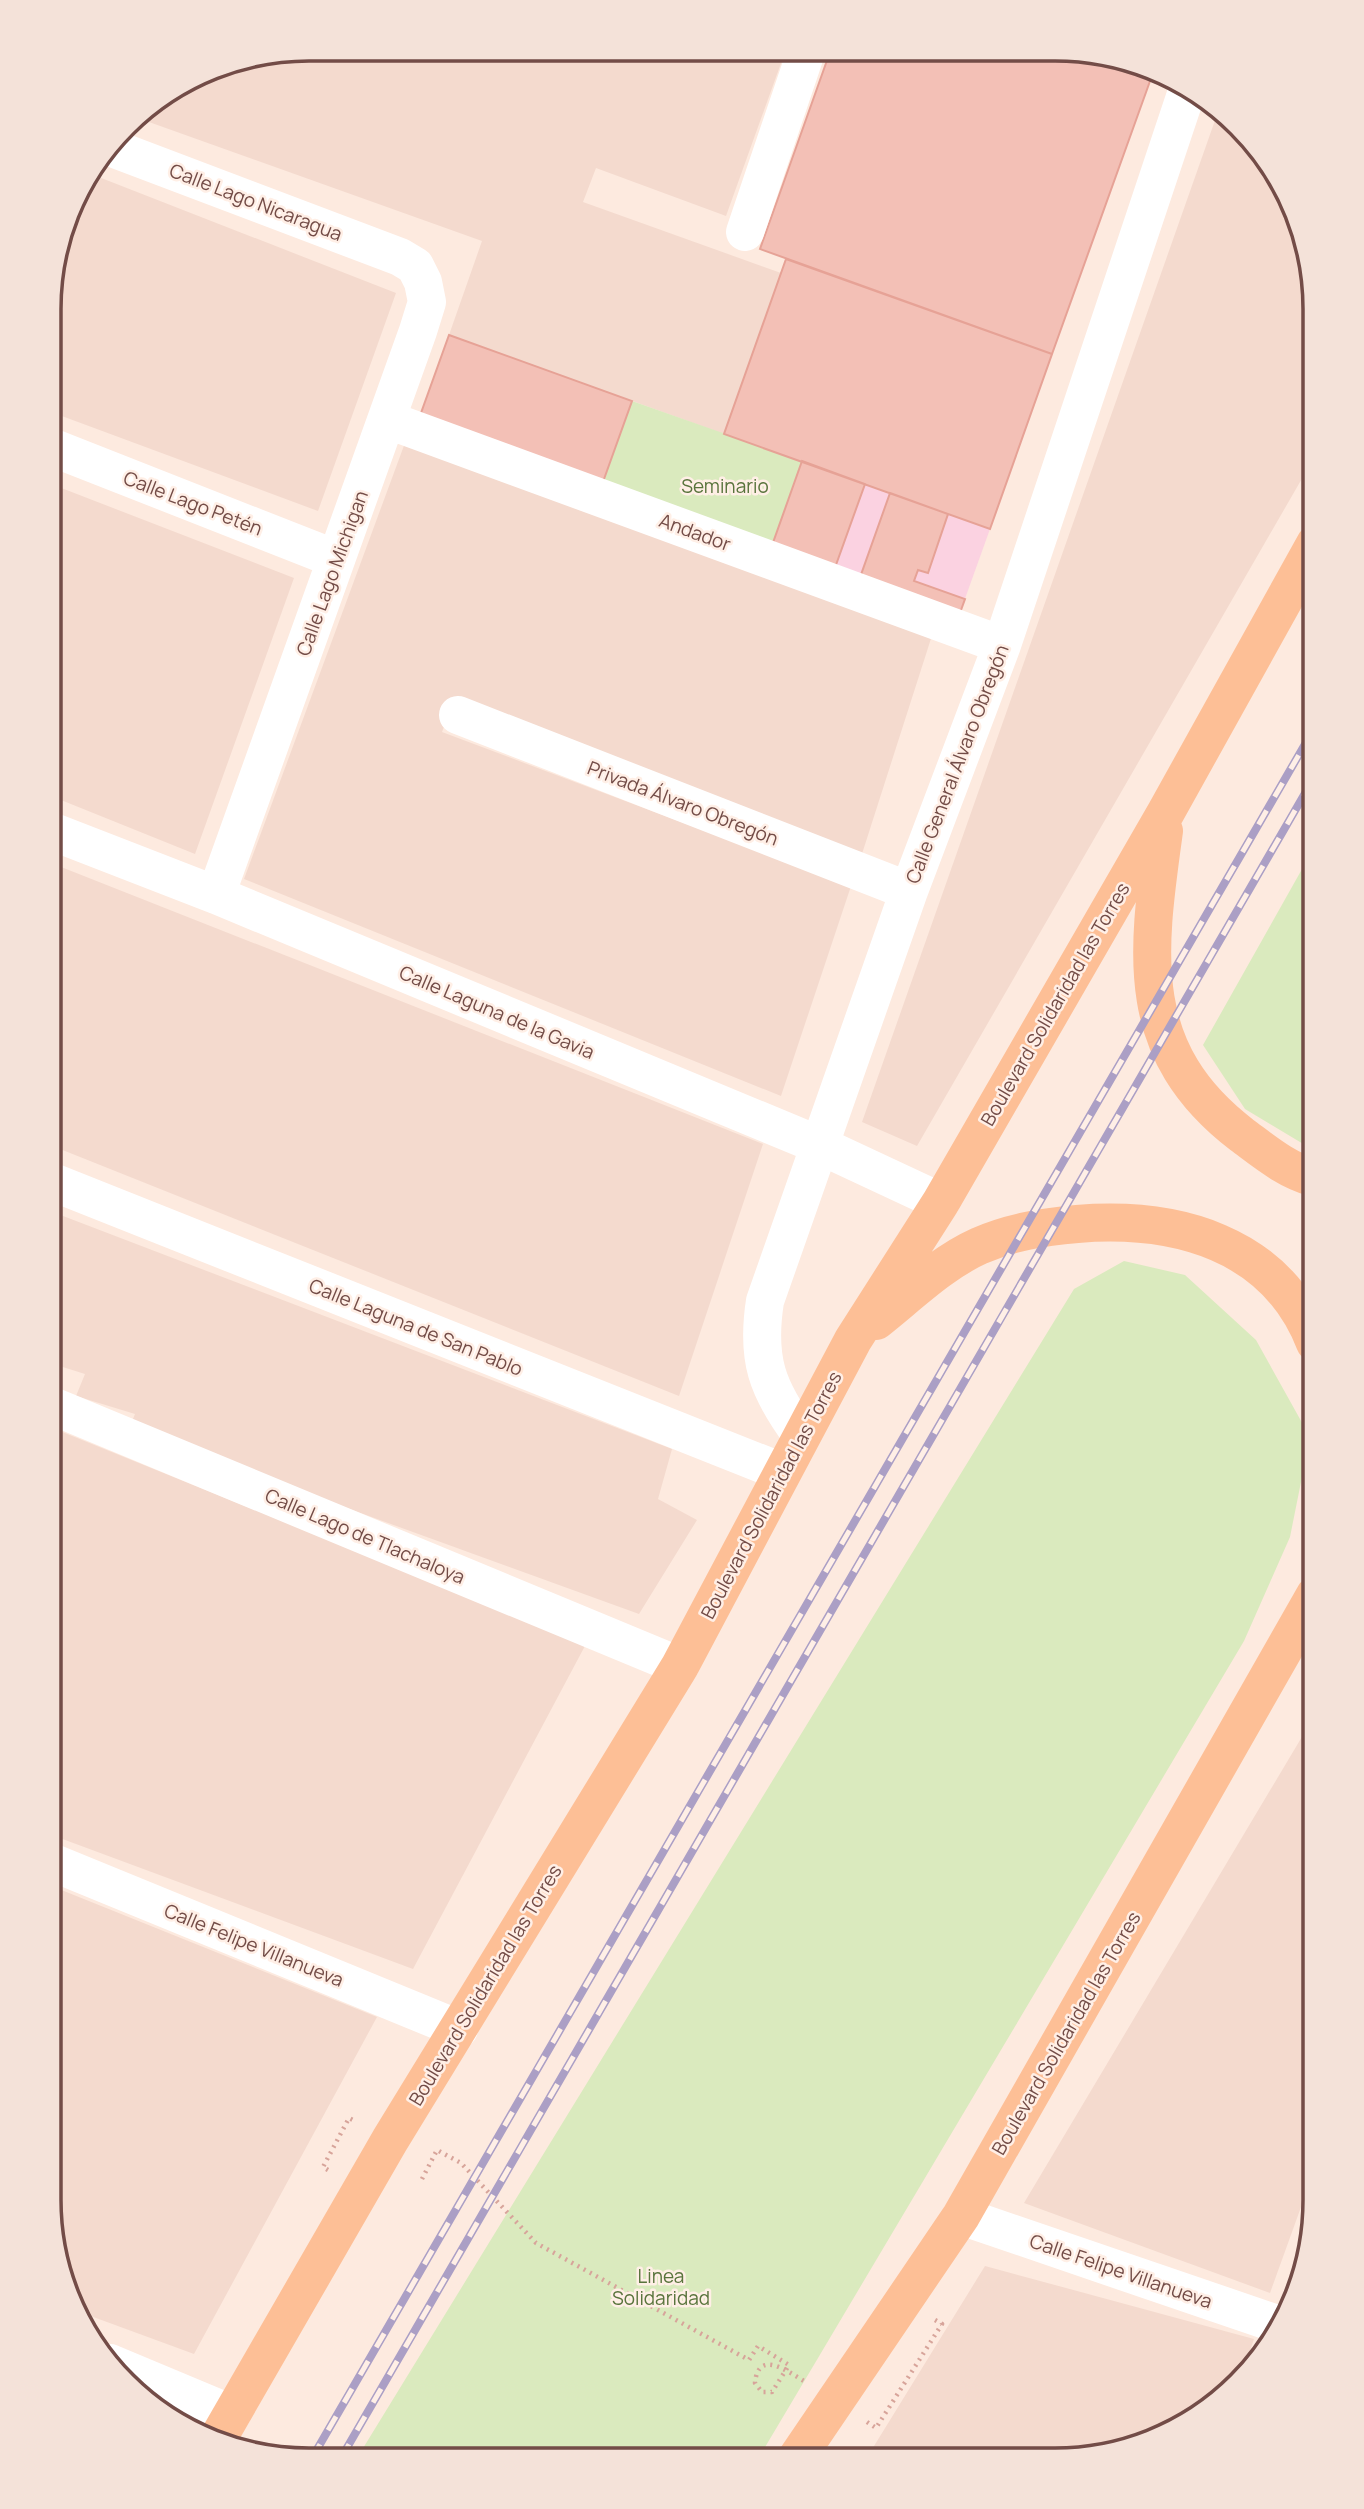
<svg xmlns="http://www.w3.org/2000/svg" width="1364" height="2509" viewBox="0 0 1364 2509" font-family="Manrope,sans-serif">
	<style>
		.residential { fill: #f4dace }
		.medical { fill: #fbd2e1 }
		.green { fill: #daeabe }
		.building { fill: #f3c0b6; stroke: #e6a296; stroke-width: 2 }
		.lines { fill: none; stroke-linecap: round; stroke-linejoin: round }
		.path { stroke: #d7a49a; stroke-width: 4.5; stroke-dasharray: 2 5; stroke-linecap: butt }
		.minor { stroke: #fff; stroke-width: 38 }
		.major { stroke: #fdbf96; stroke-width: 38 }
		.rail-casing { stroke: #ab9fc5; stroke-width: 8 }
		.rail { stroke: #ffefe6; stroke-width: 5; stroke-dasharray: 16; stroke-linecap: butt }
		.labels { text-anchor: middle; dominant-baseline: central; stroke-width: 5; stroke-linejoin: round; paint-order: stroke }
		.street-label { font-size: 19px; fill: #734c47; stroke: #ffefe6 }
		.park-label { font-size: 19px; fill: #59743c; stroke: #ffefe6 }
		.rim { fill: none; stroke: #734c47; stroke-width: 3.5 }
	</style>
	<rect width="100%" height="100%" fill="#fdeadf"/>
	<!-- residential -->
	<path class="residential" d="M310,49l475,3 -59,164 -130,-48 -13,34 198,71 -57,161 -275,-99 33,-94 -347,-124 75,-48z
		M1219,109l52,55 30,61 14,85v146l-398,690 -55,-24z
		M91,174l305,119 -78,218 -267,-99v-136l25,-82z
		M409,432l527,191 -75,234 -407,-157 -12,32 409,154 -70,210 -537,-217z
		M51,484l243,94 -99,276 -144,-58z
		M51,863l712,281 -84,252 -629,-251z
		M50,1211l622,238 -14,50 39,21 -58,94 -510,-185 6,-15 -59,-18 9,-22 -35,-11z
		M50,1427l536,217 -173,325 -364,-135z
		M1315,1715l-1,456 -44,122 -246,-90z
		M49,1885l328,132 -183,337 -117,-43 -14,-27 -14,-85z
		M985,2266l269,73 -13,38 -41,39 -61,30 -85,14 -188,-1z"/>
	<!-- medical -->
	<path class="medical" d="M802,461l188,68 -33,92 -188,-67z"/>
	<!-- green -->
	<path class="green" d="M632,401l170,60 -33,93 -170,-61z
		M1315,846v305l-70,-42 -42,-64z
		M1124,1261l61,14 71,65 54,97 -20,100 -46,104 -486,818 -401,-1 717,-1169z"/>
	<!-- building -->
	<path class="building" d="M830,52l275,2 49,16 -102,284 -292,-105z
		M786,259l266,95 -62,175 -266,-95z
		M449,335l183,66 -33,92 -183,-66z
		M802,461l63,23 -33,92 -63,-22z
		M890,493l58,21 -20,59 -10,-3 -4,11 51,18 -8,22 -100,-35z"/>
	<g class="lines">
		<!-- path -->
		<path class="path" d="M328,2170l-5,-3 26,-49 6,3
			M422,2179l15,-29 24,13 75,80 213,117 9,-14 31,19 -17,27h-10l-7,-9c3,-34 32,-12 49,-2
			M867,2422l9,6 66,-104 -7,-4"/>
		<!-- minor -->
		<path class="minor" d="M112,148l288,109 15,9 8,16 4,20 -9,29 -202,564
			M745,232l61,-180
			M388,420l614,225
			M51,447l285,112
			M458,715l451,176
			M51,831l165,64 603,250 122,57
			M50,1181l732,291
			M50,1405l630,261
			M801,1435c-34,-46 -45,-76 -36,-134l144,-410 93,-246 186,-557
			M49,1861l410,168
			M961,2216l319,109
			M110,2363l122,51"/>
		<!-- major -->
		<path class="major" d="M1164,831c-17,122 -32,220 78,304 23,17 44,35 73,43
			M876,1321c33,-26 65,-58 103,-75 32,-14 64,-19 98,-22 98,-8 199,18 238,119
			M217,2440l173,-300 290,-474 173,-326 88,-138 225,-390 149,-268
			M796,2459l165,-243 354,-621"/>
		<!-- rail casing -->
		<g class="rail-casing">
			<path id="rail" d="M312,2458l1003,-1731
				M341,2458l974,-1682"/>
		</g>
		<!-- rail -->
		<use href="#rail" class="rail"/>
	</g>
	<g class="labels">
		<!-- street labels -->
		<g class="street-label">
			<text transform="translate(256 202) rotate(21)">Calle Lago Nicaragua</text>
			<text transform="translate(193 503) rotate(21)">Calle Lago Petén</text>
			<text transform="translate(695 532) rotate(20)">Andador</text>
			<text transform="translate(332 573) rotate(-70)">Calle Lago Michigan</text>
			<text transform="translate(957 764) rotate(-69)">Calle General Álvaro Obregón</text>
			<text transform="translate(683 803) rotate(21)">Privada Álvaro Obregón</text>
			<text transform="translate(1055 1004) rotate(-60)">Boulevard Solidaridad las Torres</text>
			<text transform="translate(497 1012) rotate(23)">Calle Laguna de la Gavia</text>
			<text transform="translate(416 1327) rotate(22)">Calle Laguna de San Pablo</text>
			<text transform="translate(771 1495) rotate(-62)">Boulevard Solidaridad las Torres</text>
			<text transform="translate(365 1536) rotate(23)">Calle Lago de Tlachaloya</text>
			<text transform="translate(254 1945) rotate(22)">Calle Felipe Villanueva</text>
			<text transform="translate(485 1985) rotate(-59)">Boulevard Solidaridad las Torres</text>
			<text transform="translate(1066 2033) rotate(-60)">Boulevard Solidaridad las Torres</text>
			<text transform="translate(1121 2271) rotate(19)">Calle Felipe Villanueva</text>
		</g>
		<!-- park labels -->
		<g class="park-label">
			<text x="725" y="486">Seminario</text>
			<text x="661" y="2276">Linea<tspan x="661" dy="22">Solidaridad</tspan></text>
		</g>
	</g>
	<!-- crop -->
	<path d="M0 0H1364V2509H0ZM309 61H1055A248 248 0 0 1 1303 309V2200A248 248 0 0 1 1055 2448H309A248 248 0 0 1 61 2200V309A248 248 0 0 1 309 61Z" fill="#f4e2d9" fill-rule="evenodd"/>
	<path class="rim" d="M309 61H1055A248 248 0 0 1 1303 309V2200A248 248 0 0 1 1055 2448H309A248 248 0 0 1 61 2200V309A248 248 0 0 1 309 61Z"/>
</svg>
